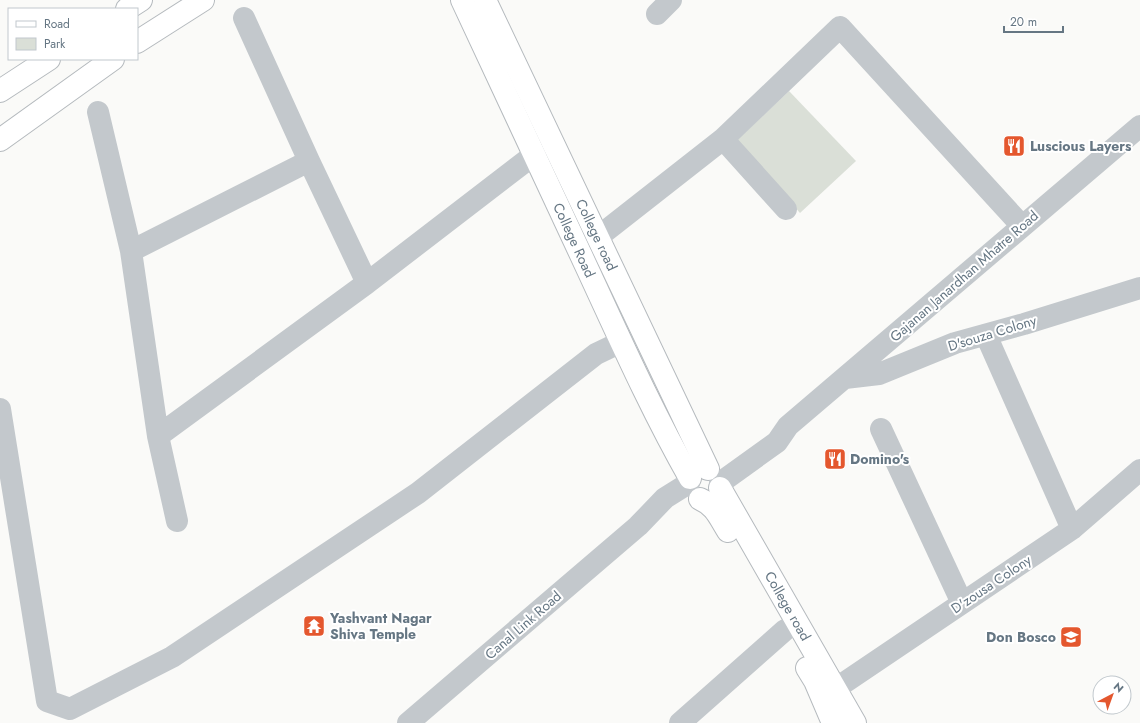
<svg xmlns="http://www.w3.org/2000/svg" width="1140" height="723" viewBox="0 0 1140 723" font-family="Jost,sans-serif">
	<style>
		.green { fill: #dadfd7 }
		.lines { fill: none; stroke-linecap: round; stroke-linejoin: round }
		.major-casing { stroke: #b5babe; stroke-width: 24 }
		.minor { stroke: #c3c8cc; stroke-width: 22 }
		.major { stroke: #fff; stroke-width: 22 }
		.labels { text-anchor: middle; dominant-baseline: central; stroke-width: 4; stroke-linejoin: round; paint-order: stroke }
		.poi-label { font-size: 14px; font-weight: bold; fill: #657683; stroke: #fff; text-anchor: start }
		.street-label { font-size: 14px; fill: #657683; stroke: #fff }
	</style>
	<rect width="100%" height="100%" fill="#fafaf8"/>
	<!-- green -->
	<path class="green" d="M789,91l67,70 -56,52 -63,-73z"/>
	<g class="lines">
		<!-- major casing -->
		<g class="major-casing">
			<g id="major">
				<path id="s1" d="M462,0c40,85 80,170 119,255 35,75 68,151 109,223"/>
				<path id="s2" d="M485,0l223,469"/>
				<path d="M127,9l14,-9"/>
				<path d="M137,42l66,-42"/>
				<path d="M0,91l49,-32"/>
				<path d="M0,140l113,-81"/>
				<path id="s3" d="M720,488l135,235"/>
				<path d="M700,499c16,7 19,18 28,32"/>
				<path d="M807,668l8,13 18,42"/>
			</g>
		</g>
		<!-- minor -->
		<path class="minor" d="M657,14l14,-14
			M244,18l65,143 58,122
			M98,112l33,139 27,185
			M723,139l63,70
			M598,237l125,-98 117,-112 182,199
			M131,251l178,-90
			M986,335l86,194
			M845,378l34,-4 76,-31 69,-19 116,-36
			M0,409l47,292 23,8 102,-52 246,-164 178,-139 25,-12
			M881,429l81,174
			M720,483l57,-41 11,-16 352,-300
			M177,521l-19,-85 209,-153 168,-129
			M835,689l237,-160 68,-59
			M408,723l230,-197 27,-28 24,-15
			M680,723l105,-93"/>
		<!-- major -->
		<use href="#major" class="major"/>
	</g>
	<!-- icons -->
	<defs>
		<g id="restaurant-square" transform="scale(1.15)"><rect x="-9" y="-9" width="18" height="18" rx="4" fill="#e4572e" stroke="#fff"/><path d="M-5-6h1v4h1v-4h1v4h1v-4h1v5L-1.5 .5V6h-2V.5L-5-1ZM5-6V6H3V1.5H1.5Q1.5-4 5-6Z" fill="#fff"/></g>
		<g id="temple-square" transform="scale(1.15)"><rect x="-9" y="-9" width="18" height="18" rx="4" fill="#e4572e" stroke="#fff"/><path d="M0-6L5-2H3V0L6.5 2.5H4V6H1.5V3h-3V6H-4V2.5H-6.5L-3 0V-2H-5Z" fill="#fff"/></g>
		<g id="school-square" transform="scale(1.15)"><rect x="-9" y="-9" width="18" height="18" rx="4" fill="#e4572e" stroke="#fff"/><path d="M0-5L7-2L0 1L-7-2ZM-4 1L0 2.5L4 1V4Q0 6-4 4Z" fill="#fff"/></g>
	</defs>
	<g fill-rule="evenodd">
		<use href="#restaurant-square" x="1014" y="146"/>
		<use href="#restaurant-square" x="835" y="459"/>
		<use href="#temple-square" x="314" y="626"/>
		<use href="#school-square" x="1071" y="637"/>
	</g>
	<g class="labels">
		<!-- poi labels -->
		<g class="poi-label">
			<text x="1030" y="146">Luscious Layers</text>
			<text x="850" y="459">Domino's</text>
			<text x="330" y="618">Yashvant Nagar<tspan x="330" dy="16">Shiva Temple</tspan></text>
			<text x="1056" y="637" text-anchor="end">Don Bosco</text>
		</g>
		<!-- street labels -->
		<g class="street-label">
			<text stroke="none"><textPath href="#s2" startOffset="260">College road</textPath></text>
			<text stroke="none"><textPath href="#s1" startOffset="265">College Road</textPath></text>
			<text transform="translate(964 276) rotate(-41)">Gajanan Janardhan Mhatre Road</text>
			<text transform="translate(992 333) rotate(-17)">D'souza Colony</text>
			<text transform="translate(991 584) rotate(-34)">D'zousa Colony</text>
			<text stroke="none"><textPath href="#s3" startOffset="136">College road</textPath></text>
			<text transform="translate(523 625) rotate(-41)">Canal Link Road</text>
		</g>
	</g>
	<!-- legend -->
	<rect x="8" y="8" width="130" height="52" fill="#ffffff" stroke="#c1c8cd"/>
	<rect x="16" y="21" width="20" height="6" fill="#ffffff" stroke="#c1c8cd"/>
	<text x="44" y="28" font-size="12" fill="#657683">Road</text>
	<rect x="16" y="38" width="20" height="12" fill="#dadfd7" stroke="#c1c8cd"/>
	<text x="44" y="48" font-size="12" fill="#657683">Park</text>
	<!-- north arrow -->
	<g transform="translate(1112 695) rotate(41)"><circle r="19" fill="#ffffff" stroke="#c1c8cd"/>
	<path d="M0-3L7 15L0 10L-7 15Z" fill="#e4572e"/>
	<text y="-6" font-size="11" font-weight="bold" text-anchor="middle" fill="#657683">N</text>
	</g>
	<!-- scale -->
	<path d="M1004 26v6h59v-6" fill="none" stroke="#657683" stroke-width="2"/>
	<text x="1010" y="26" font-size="12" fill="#657683" stroke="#ffffff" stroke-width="3" paint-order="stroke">20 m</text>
</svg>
